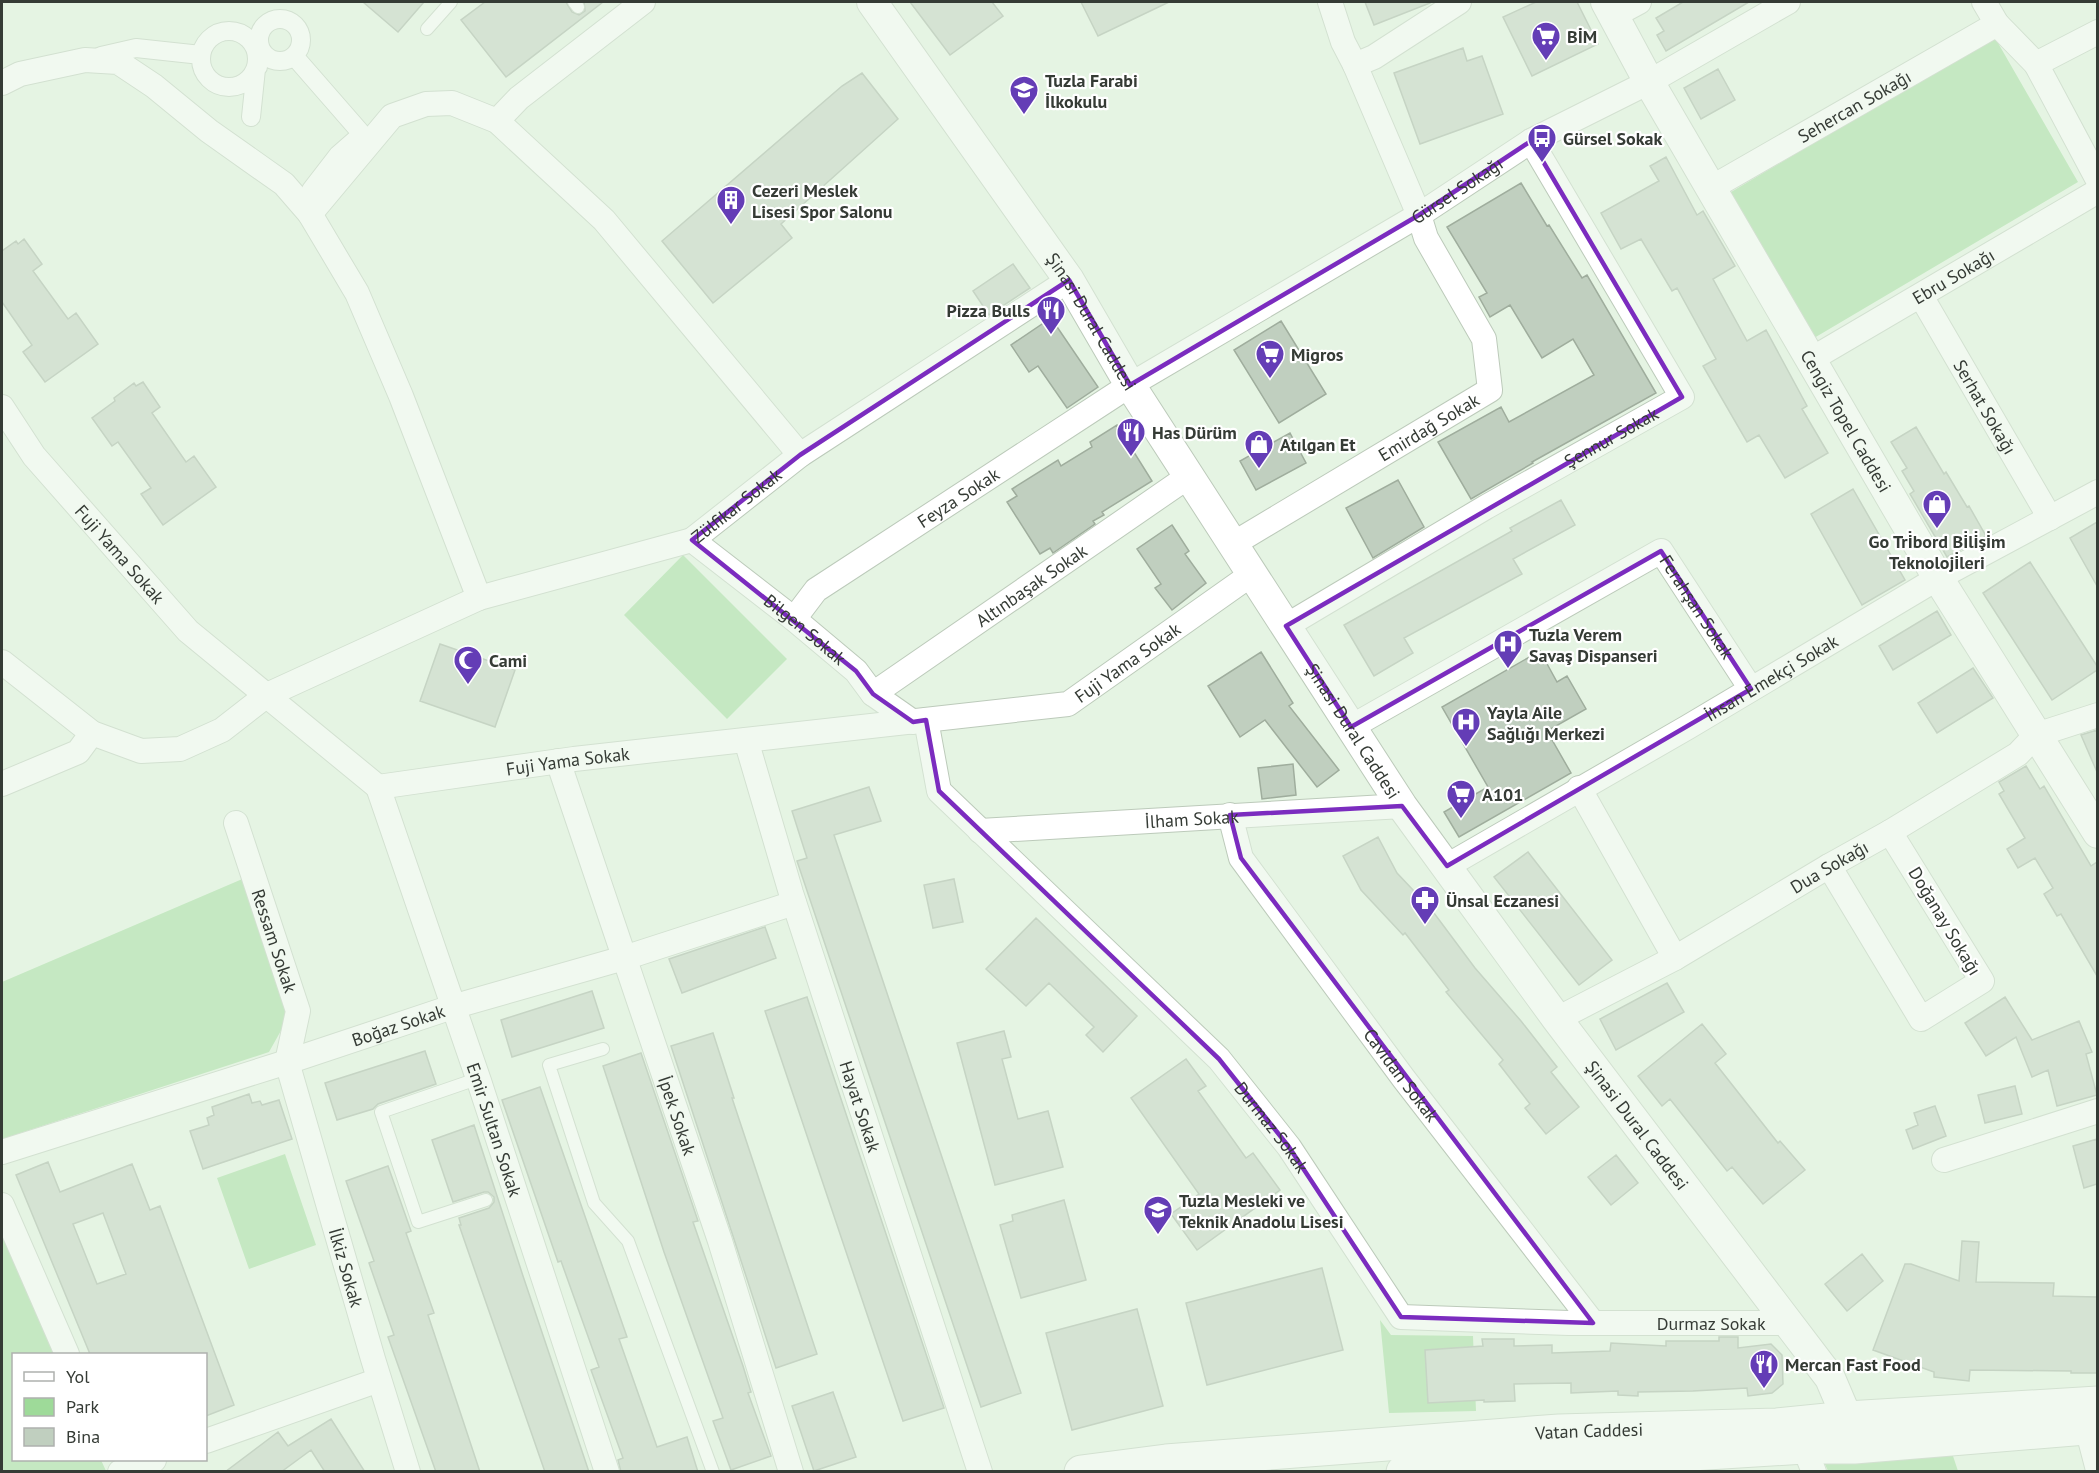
<svg xmlns="http://www.w3.org/2000/svg" width="2099" height="1473" viewBox="0 0 2099 1473" font-family="'PT Sans',sans-serif">
	<style>
		.green { fill: #9eda99 }
		.building { fill: #c0cfbf; stroke: #9fad9d; stroke-width: 1.5; fill-rule: evenodd }
		.lines { fill: none; stroke-linecap: round; stroke-linejoin: round }
		.service-casing { stroke: #bccaba; stroke-width: 14 }
		.pedestrian-casing { stroke: #bccaba; stroke-width: 20 }
		.minor-casing { stroke: #bccaba; stroke-width: 26 }
		.tertiary-casing { stroke: #bccaba; stroke-width: 32 }
		.primary-casing { stroke: #bccaba; stroke-width: 35 }
		.service { stroke: #fff; stroke-width: 12 }
		.pedestrian { stroke: #fff; stroke-width: 18 }
		.minor { stroke: #fff; stroke-width: 24 }
		.tertiary { stroke: #fff; stroke-width: 30 }
		.primary { stroke: #fff; stroke-width: 33 }
		.marked { fill: none; stroke: #7b2cbf; stroke-width: 4.5; stroke-linejoin: round }
		.labels { text-anchor: middle; dominant-baseline: central; stroke-width: 4.5; stroke-linejoin: round; paint-order: stroke }
		.poi-label { font-size: 18px; font-weight: bold; fill: #353b35; stroke: #fff; text-anchor: start }
		.street-label { font-size: 18px; fill: #353b35; stroke: #fff }
	</style>
	<rect width="100%" height="100%" fill="#e5f4e3"/>
	<!-- green -->
	<path class="green" d="M1994,36l84,146 -269,159 -83,-146z
		M683,555l104,104 -60,60 -103,-104z
		M247,877l45,134 -23,41 -267,87v-157z
		M285,1154l31,91 -67,24 -32,-91z
		M2,1232l53,122h-41v106h87l5,11h-104z
		M1380,1320l11,15 82,1 3,75 -87,2z
		M1951,1450l7,21h-130l-5,-11z"/>
	<!-- building -->
	<path class="building" d="M363,2h61l-26,30z
		M485,2h81l6,10 7,3 6,-4 -1,-9h19l-97,75 -45,-57z
		M910,2h82l11,14 -53,39z
		M1081,2h88l-71,34z
		M1365,2h65v1l-56,22z
		M1536,2h41l21,42 -66,32 -29,-59z
		M1683,2h66l-83,49 -9,-16 7,-4 -8,-13z
		M1463,48l4,13 15,-5 21,58 -83,30 -26,-71z
		M1718,69l17,31 -34,19 -17,-31z
		M862,73l36,46 -117,105 11,14 -79,65 -51,-62 180,-155z
		M1666,157l31,58 6,-4 32,55 -22,13 34,62 19,-11 41,76 -5,3 26,44 -43,25 -26,-43 -12,7 -44,-76 13,-7 -39,-71 -5,3 -31,-52 -20,10 -20,-36 58,-32 -9,-15z
		M1521,183l26,43 2,-1 33,53 5,-3 69,118 -124,69 1,1 -62,36 -33,-57 63,-35 8,15 85,-47 -21,-36 -31,19 -32,-53 -20,12 -11,-20 8,-4 -40,-66z
		M24,239l18,25 -9,7 35,48 8,-6 22,31 -53,38 -22,-30 9,-7 -30,-43v-51l14,-10 2,3z
		M1013,264l17,24 -41,27 -16,-24z
		M1051,318l47,69 -31,21 -29,-42 -9,6 -18,-27z
		M1281,321l45,73 -47,29 -45,-73z
		M143,382l17,25 -8,6 34,49 8,-6 22,31 -53,38 -22,-31 10,-6 -33,-46 -6,4 -20,-28 23,-17 -1,-3 20,-15 2,3z
		M1117,425l35,56 -50,31 2,3 -11,6 2,3 -42,29 -3,-5 -10,6 -33,-52 10,-6 -5,-7 46,-29 3,6 31,-19 -2,-5z
		M1916,427l28,47 2,-2 21,35 2,-1 17,30 -39,21 -37,-63 4,-3 -12,-20 5,-3 -16,-26z
		M1290,433l16,30 -50,27 -16,-29z
		M1398,480l26,47 -51,31 -27,-50z
		M1853,489l52,91 -43,25 -51,-91z
		M1561,500l14,25 -62,34 9,15 -118,64 9,15 -39,23 -30,-51 168,-94 -2,-3z
		M2097,522v64l-27,-48z
		M1172,525l17,26 -4,3 21,29 -34,27 -17,-22 6,-4 -24,-35z
		M2030,562l67,104v4l-45,30 -69,-107z
		M1937,611l14,24 -58,35 -14,-24z
		M440,644l75,26 -20,57 -75,-26z
		M1540,651l17,31 10,-6 19,33 -39,22 24,42 -112,64 -15,-25 44,-25 -46,-80z
		M1261,652l32,51 -4,3 50,64 -22,17 -52,-67 -25,17 -32,-51z
		M1973,668l20,30 -56,35 -19,-30z
		M2097,730v42l-16,-37z
		M1293,764l3,31 -34,4 -4,-31z
		M2026,766l14,23 4,-3 47,80 6,-4v114l-36,-62 -4,2 -13,-22 9,-6 -18,-30 -17,10 -11,-19 18,-11 -26,-44 5,-3 -5,-9z
		M869,787l12,34 -47,14 187,558 -40,14 -184,-546 10,-3 -15,-47z
		M1378,837l19,36 34,36 44,59 46,53 36,46 -6,5 28,35 -33,27 -21,-26 5,-4 -31,-40 4,-4 -57,-68 3,-2 -44,-57 -2,2 -42,-45 -18,-34z
		M1528,852l84,108 -33,25 -85,-108z
		M954,879l9,43 -30,6 -9,-43z
		M1036,918l101,98 -34,36 -17,-17 8,-8 -45,-44 -23,23 -40,-37z
		M765,927l11,31 -94,35 -13,-34z
		M1667,983l17,29 -68,38 -16,-31z
		M592,991l12,37 -92,29 -11,-37z
		M807,997l137,411 -41,13 -138,-410z
		M2005,997l27,43 47,-19 13,31 -6,2 11,41 -40,11 -9,-36 -16,7 -16,-40 -30,19 -21,-33z
		M1702,1024l24,30 -11,9 63,80 2,-2 25,29 -42,34 -31,-37 -5,4 -57,-72 -8,7 -24,-30z
		M1004,1031l7,26 -9,2 16,60 30,-8 15,56 -68,18 -38,-142z
		M713,1033l21,65h-2l85,256 -41,14 -105,-322z
		M425,1051l11,33 -58,20 -5,5 -36,11 -12,-37z
		M641,1053l57,168 -5,1 50,144 8,26 -3,1 23,63 -40,14 -18,-49 10,-3 -59,-166 -61,-186z
		M1186,1059l20,27 -8,5 48,67 7,-5 27,37 -83,60 -26,-36 28,-20 -68,-96z
		M2015,1086l7,28 -37,9 -7,-28z
		M540,1087l87,250 -8,2 38,108 30,-10 11,35h-77l-3,-12 5,-2 -32,-88 8,-3 -38,-106 -3,1 -56,-162z
		M249,1094l3,9 8,-2 2,4 17,-5 13,39 -89,30 -13,-38 19,-6 -2,-7 7,-3 -2,-8z
		M1935,1106l11,30 -33,13 -7,-19 12,-5 -4,-12z
		M474,1125l49,151 66,196h-44l-86,-247h2l-2,-7 30,-10 5,-6v-5l-6,-5h-4l-31,10 -21,-62z
		M2097,1139v45l-13,4 -11,-42z
		M1616,1155l22,28 -27,22 -23,-28z
		M48,1162l12,30 72,-28 18,46 10,-4 74,199 -28,11v-62h-116l-74,-179zM103,1213l23,61 -29,10 -24,-60z
		M388,1166l23,65 -5,2 28,80 -6,2 52,157h-44l-48,-135 6,-2 -25,-72 5,-2 -28,-80z
		M1064,1200l22,80 -65,18 -21,-73 13,-4 -1,-6z
		M1962,1241l17,1 -3,40 78,1 -1,13 44,1v76h-26v-2l-101,-1 -1,11 -35,-4v-5l-61,-22 32,-86h6l48,17z
		M1862,1254l21,27 -36,30 -22,-27z
		M1322,1268l21,82 -136,35 -21,-82z
		M1137,1309l26,97 -91,24 -26,-97z
		M1719,1337h19v11l33,-4 11,11 1,29 -11,9 -24,3 -1,-8 -54,3 -55,1v4l-20,-1v-4l-47,2v-10l-57,1 1,17 -31,1v-2l-56,3 -3,-53 58,-4 -1,-7h32v7l38,-1v8l58,-2 1,-8 55,3v-5h53z
		M833,1392l23,65 -42,14 -22,-65z
		M331,1419l34,53h-40l-14,-22 -30,22h-56l53,-40 10,14z"/>
	<g class="lines">
		<!-- service casing -->
		<g class="service-casing">
			<path id="service" d="M574,2l4,5
				M427,29l24,-27
				M603,1049l-54,16 45,138 34,38 85,231
				M479,1081l-11,1 -87,30 37,110 68,-22"/>
		</g>
		<!-- pedestrian casing -->
		<g class="pedestrian-casing">
			<path id="pedestrian" d="M259 40a21 21 0 1 1 42 0a21 21 0 1 1-42 0Z
				M201 59a28 28 0 1 1 56 0a28 28 0 1 1-56 0Z
				M101,56l35,-8 65,7
				M294,56l68,78
				M251,117l5,-48 2,-2
				M311,190l27,-35 24,-21 8,7"/>
		</g>
		<!-- minor casing -->
		<g class="minor-casing">
			<g id="minor">
				<path d="M1984,2l13,22 39,40 62,116"/>
				<path d="M1613,16l26,-14"/>
				<path d="M2036,64l62,-32"/>
				<path d="M1355,65l19,-8 85,-55"/>
				<path d="M2,83l18,-9 65,-14 33,2 36,24 55,45 75,53 26,30 47,79 44,103 78,202"/>
				<path d="M497,121l22,-23 124,-96"/>
				<path id="s1" d="M1711,188l286,-164"/>
				<path d="M310,214l82,-98 34,-12 26,-1 45,18 107,99 196,235"/>
				<path id="s2" d="M1921,296l129,222"/>
				<path id="s3" d="M1810,360l288,-169"/>
				<path id="s4" d="M2,407l32,49 154,175 190,156 196,-28 494,-55 184,-130"/>
				<path id="s5" d="M692,540l102,79 62,52 17,23 40,28"/>
				<path id="s6" d="M1233,544l257,-154 -6,-51 -58,-101 -7,-23 -64,-150 -12,-23 -13,-40"/>
				<path id="s7" d="M794,619l22,-29 314,-205 289,-170 112,-74 118,-59 139,-80"/>
				<path id="s8" d="M1286,626l200,-119 196,-110 -151,-256"/>
				<path id="s9" d="M2,662l90,71 49,18 39,-2 42,-19 45,-35 212,-97 213,-58 108,-85 269,-175"/>
				<path id="s10" d="M873,694l316,-218"/>
				<path id="s11" d="M926,720l13,71 280,268 70,88 112,170 168,6h221"/>
				<path id="s12" d="M1351,727l310,-176 90,138"/>
				<path id="s13" d="M746,740l45,153 189,579"/>
				<path id="s14" d="M558,761l162,480 71,231"/>
				<path d="M2,784l76,-32 14,-19"/>
				<path id="s15" d="M378,787l101,294 128,391"/>
				<path d="M1579,788l96,170"/>
				<path id="s16" d="M1230,815l11,43 163,221 189,244"/>
				<path id="s17" d="M236,823l62,188 -11,51 86,297 35,113"/>
				<path id="s18" d="M980,831l422,-25"/>
				<path id="s19" d="M1447,866l241,-139 250,-149 160,-86"/>
				<path d="M1829,866l92,153 61,-38 -92,-149"/>
				<path id="s20" d="M1557,1019l118,-61 154,-92 61,-34 128,-78 18,-19 62,-20"/>
				<path id="s21" d="M2,1152l285,-90 165,-55 172,-49 170,-55"/>
				<path d="M1944,1160l154,-49"/>
				<path d="M2,1205l65,149"/>
				<path d="M2087,1428l11,42"/>
				<path d="M206,1441l173,-61"/>
				<path d="M1804,1447l10,25"/>
				<path d="M120,1472l34,-12"/>
			</g>
		</g>
		<!-- tertiary casing -->
		<g class="tertiary-casing">
			<g id="tertiary">
				<path id="s22" d="M872,2l197,278 61,105 272,421 155,213 273,359 17,40 6,23"/>
				<path id="s23" d="M1606,2l43,80 289,496 160,255"/>
			</g>
		</g>
		<!-- primary casing -->
		<g class="primary-casing">
			<g id="primary">
				<path id="s24" d="M1081,1472l85,-11 393,-30 218,-6 70,-7 251,-15"/>
				<path d="M1403,1472l401,-25h50l244,-20"/>
			</g>
		</g>
		<!-- service -->
		<use href="#service" class="service"/>
		<!-- pedestrian -->
		<use href="#pedestrian" class="pedestrian"/>
		<!-- minor -->
		<use href="#minor" class="minor"/>
		<!-- tertiary -->
		<use href="#tertiary" class="tertiary"/>
		<!-- primary -->
		<use href="#primary" class="primary"/>
	</g>
	<!-- marked area -->
	<path d="M0 0H2099V1473H0ZM1531,141l151,256 -396,229 65,101 310,-176 90,138 -304,177 -45,-60 -172,9 11,43 352,465 -192,-6 -112,-170 -70,-88 -280,-268 -13,-71 -13,2 -40,-28 -17,-23 -164,-131 108,-85 269,-175 61,105 289,-170z" fill="#e5f4e3" fill-opacity=".55" fill-rule="evenodd"/>
	<path class="marked" d="M1531,141l151,256 -396,229 65,101 310,-176 90,138 -304,177 -45,-60 -172,9 11,43 352,465 -192,-6 -112,-170 -70,-88 -280,-268 -13,-71 -13,2 -40,-28 -17,-23 -164,-131 108,-85 269,-175 61,105 289,-170z"/>
	<!-- icons -->
	<defs>
		<g id="supermarket-pin" transform="scale(1.5)"><path d="M0 17L-7.5 6A9.5 9.5 0 1 1 7.5 6Z" fill="#643db6" stroke="#fff"/><path d="M-6-5.5h2.5l.6 2H6L4.5 2H-2.5L-4.4-4H-6ZM-1.5 3.2a1.3 1.3 0 1 0 .1 0ZM3 3.2a1.3 1.3 0 1 0 .1 0Z" fill="#fff"/></g>
		<g id="school-pin" transform="scale(1.5)"><path d="M0 17L-7.5 6A9.5 9.5 0 1 1 7.5 6Z" fill="#643db6" stroke="#fff"/><path d="M0-5L7-2L0 1L-7-2ZM-4 1L0 2.5L4 1V4Q0 6-4 4Z" fill="#fff"/></g>
		<g id="bus-pin" transform="scale(1.5)"><path d="M0 17L-7.5 6A9.5 9.5 0 1 1 7.5 6Z" fill="#643db6" stroke="#fff"/><path d="M-5-6H5V4H4V6H2V4H-2V6H-4V4H-5ZM-3.5-4V0h7V-4ZM-3.5 1.2v1.5H-2V1.2ZM2 1.2v1.5H3.5V1.2Z" fill="#fff"/></g>
		<g id="building-pin" transform="scale(1.5)"><path d="M0 17L-7.5 6A9.5 9.5 0 1 1 7.5 6Z" fill="#643db6" stroke="#fff"/><path d="M-4-6H4V6H1V3H-1V6H-4ZM-2.5-4.3h1.7v1.8h-1.7ZM.8-4.3h1.7v1.8H.8ZM-2.5-1h1.7V.8h-1.7ZM.8-1h1.7V.8H.8Z" fill="#fff"/></g>
		<g id="restaurant-pin" transform="scale(1.5)"><path d="M0 17L-7.5 6A9.5 9.5 0 1 1 7.5 6Z" fill="#643db6" stroke="#fff"/><path d="M-5-6h1v4h1v-4h1v4h1v-4h1v5L-1.5 .5V6h-2V.5L-5-1ZM5-6V6H3V1.5H1.5Q1.5-4 5-6Z" fill="#fff"/></g>
		<g id="shop-pin" transform="scale(1.5)"><path d="M0 17L-7.5 6A9.5 9.5 0 1 1 7.5 6Z" fill="#643db6" stroke="#fff"/><path d="M-5-2.5h2.3a2.7 3.5 0 0 1 5.4 0H5L5.5 6h-11ZM-1.5-2.5h3a1.5 2.3 0 0 0-3 0Z" fill="#fff"/></g>
		<g id="hospital-pin" transform="scale(1.5)"><path d="M0 17L-7.5 6A9.5 9.5 0 1 1 7.5 6Z" fill="#643db6" stroke="#fff"/><path d="M-5-5h3v3.5h4V-5h3V5h-3V1.5h-4V5h-3Z" fill="#fff"/></g>
		<g id="mosque-pin" transform="scale(1.5)"><path d="M0 17L-7.5 6A9.5 9.5 0 1 1 7.5 6Z" fill="#643db6" stroke="#fff"/><path d="M3.5-4.9A6 6 0 1 0 3.5 4.9A5 5 0 1 1 3.5-4.9Z" fill="#fff"/></g>
		<g id="pharmacy-pin" transform="scale(1.5)"><path d="M0 17L-7.5 6A9.5 9.5 0 1 1 7.5 6Z" fill="#643db6" stroke="#fff"/><path d="M-2-6h4v4h4v4h-4v4h-4v-4h-4v-4h4Z" fill="#fff"/></g>
	</defs>
	<g fill-rule="evenodd">
		<use href="#supermarket-pin" x="1546" y="36"/>
		<use href="#school-pin" x="1024" y="90"/>
		<use href="#bus-pin" x="1542" y="138"/>
		<use href="#building-pin" x="731" y="200"/>
		<use href="#restaurant-pin" x="1051" y="310"/>
		<use href="#supermarket-pin" x="1270" y="354"/>
		<use href="#restaurant-pin" x="1131" y="432"/>
		<use href="#shop-pin" x="1259" y="444"/>
		<use href="#shop-pin" x="1937" y="504"/>
		<use href="#hospital-pin" x="1508" y="644"/>
		<use href="#mosque-pin" x="468" y="660"/>
		<use href="#hospital-pin" x="1466" y="722"/>
		<use href="#supermarket-pin" x="1461" y="794"/>
		<use href="#pharmacy-pin" x="1425" y="900"/>
		<use href="#school-pin" x="1158" y="1210"/>
		<use href="#restaurant-pin" x="1764" y="1364"/>
	</g>
	<g class="labels">
		<!-- poi labels -->
		<g class="poi-label">
			<text x="1567" y="36">BİM</text>
			<text x="1045" y="80">Tuzla Farabi<tspan x="1045" dy="21">İlkokulu</tspan></text>
			<text x="1563" y="138">Gürsel Sokak</text>
			<text x="752" y="190">Cezeri Meslek<tspan x="752" dy="21">Lisesi Spor Salonu</tspan></text>
			<text x="1030" y="310" text-anchor="end">Pizza Bulls</text>
			<text x="1291" y="354">Migros</text>
			<text x="1152" y="432">Has Dürüm</text>
			<text x="1280" y="444">Atılgan Et</text>
			<text x="1937" y="541" text-anchor="middle">Go Tri̇bord Bi̇li̇şi̇m<tspan x="1937" dy="21">Teknoloji̇leri</tspan></text>
			<text x="1529" y="634">Tuzla Verem<tspan x="1529" dy="21">Savaş Dispanseri</tspan></text>
			<text x="489" y="660">Cami</text>
			<text x="1487" y="712">Yayla Aile<tspan x="1487" dy="21">Sağlığı Merkezi</tspan></text>
			<text x="1482" y="794">A101</text>
			<text x="1446" y="900">Ünsal Eczanesi</text>
			<text x="1179" y="1200">Tuzla Mesleki ve<tspan x="1179" dy="21">Teknik Anadolu Lisesi</tspan></text>
			<text x="1785" y="1364">Mercan Fast Food</text>
		</g>
		<!-- street labels -->
		<g class="street-label">
			<text stroke="none"><textPath href="#s1" startOffset="165">Sehercan Sokağı</textPath></text>
			<text stroke="none"><textPath href="#s7" startOffset="792">Gürsel Sokağı</textPath></text>
			<text stroke="none"><textPath href="#s3" startOffset="166">Ebru Sokağı</textPath></text>
			<text stroke="none"><textPath href="#s22" startOffset="388">Şinasi Dural Caddesi</textPath></text>
			<text stroke="none"><textPath href="#s2" startOffset="128">Serhat Sokağı</textPath></text>
			<text stroke="none"><textPath href="#s23" startOffset="483">Cengiz Topel Caddesi</textPath></text>
			<text stroke="none"><textPath href="#s6" startOffset="228">Emirdağ Sokak</textPath></text>
			<text stroke="none"><textPath href="#s8" startOffset="376">Şennur Sokak</textPath></text>
			<text stroke="none"><textPath href="#s7" startOffset="206">Feyza Sokak</textPath></text>
			<text stroke="none"><textPath href="#s9" startOffset="819">Zülfikar Sokak</textPath></text>
			<text stroke="none"><textPath href="#s4" startOffset="189">Fuji Yama Sokak</textPath></text>
			<text stroke="none"><textPath href="#s10" startOffset="192">Altınbaşak Sokak</textPath></text>
			<text stroke="none"><textPath href="#s12" startOffset="423">Ferahşan Sokak</textPath></text>
			<text stroke="none"><textPath href="#s5" startOffset="144">Bilgen Sokak</textPath></text>
			<text stroke="none"><textPath href="#s4" startOffset="1305">Fuji Yama Sokak</textPath></text>
			<text stroke="none"><textPath href="#s19" startOffset="375">İhsan Emekçi Sokak</textPath></text>
			<text stroke="none"><textPath href="#s22" startOffset="874">Şinasi Dural Caddesi</textPath></text>
			<text stroke="none"><textPath href="#s4" startOffset="729">Fuji Yama Sokak</textPath></text>
			<text stroke="none"><textPath href="#s18" startOffset="212">İlham Sokak</textPath></text>
			<text stroke="none"><textPath href="#s20" startOffset="312">Dua Sokağı</textPath></text>
			<text transform="translate(1945 921) rotate(59)">Doğanay Sokağı</text>
			<text stroke="none"><textPath href="#s17" startOffset="124">Ressam Sokak</textPath></text>
			<text stroke="none"><textPath href="#s21" startOffset="416">Boğaz Sokak</textPath></text>
			<text stroke="none"><textPath href="#s16" startOffset="314">Cavidan Sokak</textPath></text>
			<text stroke="none"><textPath href="#s13" startOffset="384">Hayat Sokak</textPath></text>
			<text stroke="none"><textPath href="#s14" startOffset="374">İpek Sokak</textPath></text>
			<text stroke="none"><textPath href="#s22" startOffset="1360">Şinasi Dural Caddesi</textPath></text>
			<text stroke="none"><textPath href="#s11" startOffset="546">Durmaz Sokak</textPath></text>
			<text stroke="none"><textPath href="#s15" startOffset="362">Emir Sultan Sokak</textPath></text>
			<text stroke="none"><textPath href="#s17" startOffset="464">İlkiz Sokak</textPath></text>
			<text stroke="none"><textPath href="#s11" startOffset="1086">Durmaz Sokak</textPath></text>
			<text stroke="none"><textPath href="#s24" startOffset="510">Vatan Caddesi</textPath></text>
		</g>
	</g>
	<!-- border -->
	<rect width="2099" height="1473" fill="none" stroke="#353b35" stroke-width="6"/>
	<!-- legend -->
	<rect x="12" y="1353" width="195" height="108" fill="#ffffff" stroke="#aeb1ae" stroke-width="1.5"/>
	<rect x="24" y="1372" width="30" height="9" fill="#ffffff" stroke="#aeb1ae" stroke-width="1.5"/>
	<text x="66" y="1383" font-size="18" fill="#353b35">Yol</text>
	<rect x="24" y="1398" width="30" height="18" fill="#9eda99" stroke="#aeb1ae" stroke-width="1.5"/>
	<text x="66" y="1413" font-size="18" fill="#353b35">Park</text>
	<rect x="24" y="1428" width="30" height="18" fill="#c0cfbf" stroke="#aeb1ae" stroke-width="1.5"/>
	<text x="66" y="1443" font-size="18" fill="#353b35">Bina</text>
</svg>
